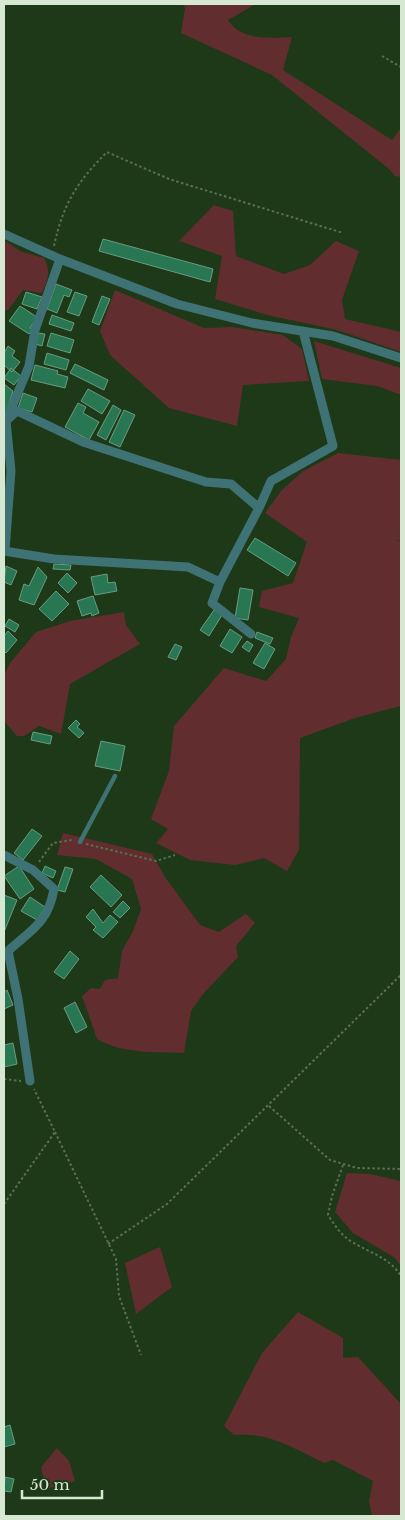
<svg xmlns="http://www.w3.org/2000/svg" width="405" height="1520" viewBox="0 0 405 1520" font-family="'Libre Baskerville',serif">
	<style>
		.green { fill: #612d2e }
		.building { fill: #287752; stroke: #6a9b80 }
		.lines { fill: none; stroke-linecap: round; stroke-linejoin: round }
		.path { stroke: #587053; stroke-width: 2; stroke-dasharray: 2.5 2.5; stroke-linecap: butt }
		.lane { stroke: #3f7274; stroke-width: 4.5 }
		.street { stroke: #3f7274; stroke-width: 9 }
	</style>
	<rect width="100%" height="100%" fill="#1e3918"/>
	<!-- green -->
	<path class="green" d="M183,4l71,1 -26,15c13,21 42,18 64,17l-9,33 109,70 9,-12v49l-6,-1 -6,-7 -117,-94 -91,-42 4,-25z
		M214,205l19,6 3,45 48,18 26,-9 26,-24 23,10 -17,49 3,19 56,13v20l-64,-22 -70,-15 -52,-16 7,-43 -43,-15z
		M4,240l16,11 24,7c7,13 4,22 -2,35l-19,-3 -15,20 -4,1z
		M115,290l89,38 28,-1 51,8 19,14 7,32 -66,4 -6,41 -68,-18 -59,-53 -10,-24z
		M314,341l87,27v27l-24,-9 -55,-7z
		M338,453l63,7v81l-7,-2 7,3v164l-46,12 -55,20 -1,112 -12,21 -23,-13 -29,7 -45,-5 -34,-17 12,-14 -17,-10 18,-48 5,-45 50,-58 42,13 20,-22 5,-22 8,-19 -40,-11 3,-16 31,-8 14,-41 -42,-29 16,-22 22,-20z
		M124,612l2,13 14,19 -70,40 -9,50 -22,-8 -15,10h-7l-13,-15v-46l6,-12 26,-31 34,-11z
		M63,833l89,21 13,23 35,48 19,7 27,-18 9,9 -19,23 2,11 -35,37 -12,17 -7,42c-29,-1 -61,1 -87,-14l-15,-43 9,-8 9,1 5,-9 13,-2 4,-27 11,-20 8,-22 -9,-30 -36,-20 -39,-4z
		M347,1173l23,1 31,7v85l-6,-8 -42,-25 -18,-21z
		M160,1247l12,40 -36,27 -11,-51z
		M298,1312l45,26v20l15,-1 43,47v112h-29l-3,-15 4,-20 -40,-21 -9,3c-31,-15 -55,-31 -90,-28l-10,-9 38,-73z
		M57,1448l12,13 6,20 -29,8 -5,-22z"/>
	<!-- building -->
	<path class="building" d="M103,239l110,30 -3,13 -111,-31z
		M56,284l16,6 -3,7 -5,-2 -7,18 -10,-4z
		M26,292l16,5 -5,12 -15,-5z
		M75,292l12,4 -8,20 -12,-4z
		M102,296l8,3 -11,26 -7,-3z
		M20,306l17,11 -7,11 2,2 -3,4 -20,-13z
		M52,315l22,8 -3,8 -22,-7z
		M38,333l7,1 -3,12 -7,-2z
		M51,333l23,7 -4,13 -23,-7z
		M8,346l7,5 -3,5 8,6 -8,10 -8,-7v-12z
		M47,353l22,7 -3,10 -22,-6z
		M75,364l33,16 -4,10 -34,-17z
		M35,365l23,6 -1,3 11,3 -3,11 -34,-8z
		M11,368l10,8 -7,9 -10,-7z
		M4,384l9,7 -8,26 -1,-1z
		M88,389l22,12 -8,13 -21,-13z
		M23,393l14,5 -5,14 -14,-4z
		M78,403l8,4 -3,6 16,9 -10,18 -24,-13z
		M113,405l8,5 -15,30 -9,-5z
		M124,410l11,5 -15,32 -11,-5z
		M255,538l41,25 -8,13 -41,-26z
		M54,564l17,1 -1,5 -17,-1z
		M6,566l11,5 -6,14 -7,-3z
		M38,567l9,10 -13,28 -15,-5 5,-16 5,2z
		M67,573l10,10 -9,10 -10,-10z
		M107,574l1,9 7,-1 2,9 -22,4 -4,-18z
		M240,588l13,2 -5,30 -13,-2z
		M56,591l13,13 -17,17 -13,-12z
		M93,596l6,17 -7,3 -1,-3 -9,3 -5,-15z
		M214,610l8,5 -13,21 -9,-6z
		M9,619l10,6 -4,7 -10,-6z
		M230,629l12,8 -10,16 -12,-7z
		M8,631l9,9 -11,13 -2,-2v-15z
		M257,632l16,6 -3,6 -15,-6z
		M247,641l6,4 -4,7 -7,-5z
		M265,643l10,6 -11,20 -11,-6z
		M175,644l7,3 -6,13 -8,-3z
		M76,720l4,4 -3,3 7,6 -5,5 -11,-10z
		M33,732l19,4 -2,8 -19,-4z
		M101,741l24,5 -5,25 -25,-5z
		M32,829l10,7 -19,24 -9,-7z
		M19,866l15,23 -14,10 -16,-23z
		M45,866l11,5 -3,7 -11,-5z
		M65,867l8,2 -8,23 -8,-2z
		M101,875l21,20 -11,12 -21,-20z
		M4,895l13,5 -13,32z
		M30,897l15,10 -8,13 -16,-9z
		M123,901l7,7 -10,10 -7,-6z
		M93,909l10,14 7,-8 8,7 -15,16 -10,-8 3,-3 -10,-10z
		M70,951l9,8 -15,20 -10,-7z
		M7,990l6,15 -9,4v-17z
		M75,1002l12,25 -11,6 -12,-25z
		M13,1043l4,21 -13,3v-22z
		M10,1425l5,19 -11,3v-20z
		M5,1477l9,2 -3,13 -7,-1z"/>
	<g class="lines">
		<!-- path -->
		<path class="path" d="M382,56l19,11
			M54,246c9,-42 23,-64 53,-94l62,27 174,54
			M86,844l70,17 19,-6
			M39,862l14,-19 19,-3
			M4,1079l17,2
			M269,1106l61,54 27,8 44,1
			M55,1132l61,127 3,37 22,59
			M343,1165l-11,31 -4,19c7,11 13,20 24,27 18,11 37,15 49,34
			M4,1204l51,-72 -21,-43
			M108,1244l59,-40 234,-229"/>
		<!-- lane -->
		<path class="lane" d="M80,842l35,-66"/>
		<!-- street -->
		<path class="street" d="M4,234l56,25
			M4,419l2,2 5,50 -6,79
			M259,508l12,-27 62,-35 -30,-115
			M4,551l50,8 134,8 32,15
			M251,634l-39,-31 8,-21 39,-74 -28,-24 -25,-2 -123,-40 -66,-31 -11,10 23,-55 6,-36 25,-71 117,45 75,19 81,13 68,22
			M4,855l29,15 21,19c-6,34 -22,40 -46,62l10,48 12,82"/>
	</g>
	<!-- border -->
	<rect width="405" height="1520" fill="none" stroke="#d6e7d2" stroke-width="10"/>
	<!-- scale -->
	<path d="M22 1490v8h80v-8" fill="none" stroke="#d6e7d2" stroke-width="2.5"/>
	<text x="30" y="1490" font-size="15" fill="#d6e7d2" stroke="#1e3918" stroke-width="4" paint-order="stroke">50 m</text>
</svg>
